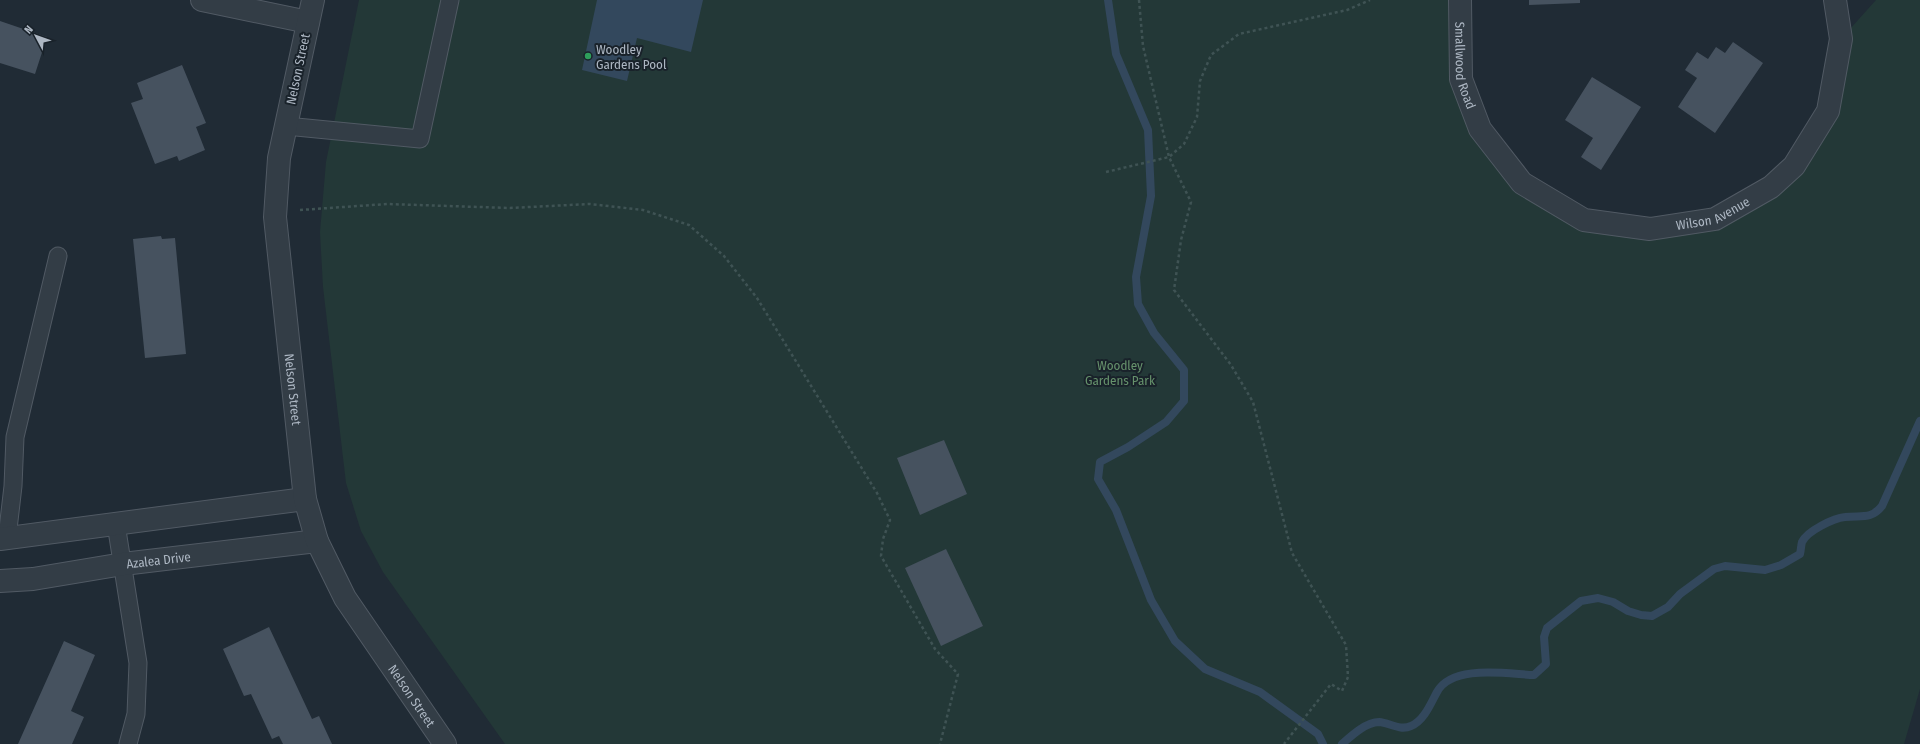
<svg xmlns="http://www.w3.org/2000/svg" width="1920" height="744" viewBox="0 0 1920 744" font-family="'Fira Sans Condensed',sans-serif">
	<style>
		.green { fill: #233837 }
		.water { fill: #33485d }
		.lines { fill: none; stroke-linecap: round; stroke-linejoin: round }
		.stream { stroke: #33485d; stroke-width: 8 }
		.building { fill: #46525f }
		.service-casing { stroke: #515a64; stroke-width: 19 }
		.minor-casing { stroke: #515a64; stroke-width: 24 }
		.tertiary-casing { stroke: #515a64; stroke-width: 24 }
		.path { stroke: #3f5354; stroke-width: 2.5; stroke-dasharray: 3 3; stroke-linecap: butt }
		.service { stroke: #333d46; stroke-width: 17 }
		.minor { stroke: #333d46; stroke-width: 22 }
		.tertiary { stroke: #333d46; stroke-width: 22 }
		.leisure-dot { fill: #2e9e5b; stroke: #19222a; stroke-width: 1.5 }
		.labels { text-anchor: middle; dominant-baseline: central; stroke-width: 4; stroke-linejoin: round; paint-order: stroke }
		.poi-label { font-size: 13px; fill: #adb7c3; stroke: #19222a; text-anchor: start }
		.street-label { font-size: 13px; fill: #adb7c3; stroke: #19222a }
		.park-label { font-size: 13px; fill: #66926c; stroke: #19222a }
	</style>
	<rect width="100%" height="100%" fill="#202b35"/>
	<!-- green -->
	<path class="green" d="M359,0h1101l1,79 61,104 62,37 131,-1 56,-32 56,-76 14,-72 35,-39h44v689l-16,55h-1399l-122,-172 -22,-41 -15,-48 -23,-196 -3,-55 6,-70z"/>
	<!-- water -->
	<path class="water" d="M597,0h106l-12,52 -54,-14 -10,43 -45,-11z"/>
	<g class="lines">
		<!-- stream -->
		<path class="stream" d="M1108,0l8,54 32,76 3,66 -15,81 2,27 16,29 30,37v31l-18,21 -38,25 -28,15 -2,17 18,31 35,90 24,41 30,28 55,23 58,42 5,10
			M1342,744c9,-8 24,-22 37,-22 11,1 21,9 32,4 13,-5 20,-23 26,-34 15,-28 70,-18 97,-17l12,-11 -2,-27 3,-9 34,-27 17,-3 15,4 15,9 13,4 11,1 16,-9 12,-13 34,-25 11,-3 40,4 16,-5 19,-11c1,-4 1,-9 2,-12 5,-11 32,-24 43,-25 16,-2 26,3 37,-11l38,-85"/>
	</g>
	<!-- building -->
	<path class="building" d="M1529,0h51v3l-51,2z
		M0,21l47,16 -12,37 -35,-11z
		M1733,42l30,21 -48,70 -37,-26 19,-29 -12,-8 12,-18 11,7 8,-12 9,6z
		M182,65l24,58 -10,4 9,23 -26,11 -2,-5 -22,8 -24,-61 12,-4 -6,-16z
		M1592,77l49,30 -40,63 -20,-13 12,-19 -28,-18z
		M161,236l1,3 13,-1 11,116 -41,4 -12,-119z
		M944,440l23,54 -47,21 -23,-57z
		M946,549l37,77 -42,20 -36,-78z
		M269,627l43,92 7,-3 13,28h-49l-4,-8 -7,3 -21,-45 -7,2 -21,-47z
		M64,641l31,14 -24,56 13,6 -12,27h-54z"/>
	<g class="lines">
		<!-- service casing -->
		<g class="service-casing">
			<path id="service" d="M286,126l134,13 30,-139
				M116,524l22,139 -2,51 -8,30
				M7,538l6,-52 2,-49 43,-181"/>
		</g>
		<!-- minor casing -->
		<g class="minor-casing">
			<g id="minor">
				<path d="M202,0l106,22"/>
				<path id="s1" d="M1460,0l1,79 19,50 42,54 62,37 66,9 65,-10 56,-32 23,-21 34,-55 13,-72 -6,-39"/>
				<path d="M0,539l305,-40"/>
				<path id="s2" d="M0,581l33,-2 90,-15 194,-23"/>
			</g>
		</g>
		<!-- tertiary casing -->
		<g class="tertiary-casing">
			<g id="tertiary">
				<path id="s3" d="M313,0l-34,158 -4,59 30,282 12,42 28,57 100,146"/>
			</g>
		</g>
		<!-- path -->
		<path class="path" d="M1139,0l4,46 26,111 22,45 -10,38 -7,50 57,75 22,37 39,151 54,92 2,32 -6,14 -11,-7 -47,60
			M1106,172l63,-15 15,-13 13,-27 3,-36 11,-26 28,-21 108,-24 23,-10
			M300,210l87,-6 123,4 80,-4 53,6 46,15 35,31 33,42 120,195 13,27 -7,19 -2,17 54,93 23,25 -18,70"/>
		<!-- service -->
		<use href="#service" class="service"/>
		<!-- minor -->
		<use href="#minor" class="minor"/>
		<!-- tertiary -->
		<use href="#tertiary" class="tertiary"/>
	</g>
	<!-- markers -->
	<circle class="leisure-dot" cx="588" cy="56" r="4"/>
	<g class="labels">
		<!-- poi labels -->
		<g class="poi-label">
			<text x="596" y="49">Woodley<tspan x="596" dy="15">Gardens Pool</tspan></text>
		</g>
		<!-- street labels -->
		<g class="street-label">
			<text stroke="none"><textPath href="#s1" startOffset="66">Smallwood Road</textPath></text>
			<text transform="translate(298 69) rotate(-78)">Nelson Street</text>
			<text stroke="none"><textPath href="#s1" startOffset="405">Wilson Avenue</textPath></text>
			<text stroke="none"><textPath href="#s3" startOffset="394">Nelson Street</textPath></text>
			<text stroke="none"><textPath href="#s2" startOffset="160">Azalea Drive</textPath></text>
			<text stroke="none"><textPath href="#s3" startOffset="730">Nelson Street</textPath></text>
		</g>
		<!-- park labels -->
		<g class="park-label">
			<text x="1120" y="365">Woodley<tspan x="1120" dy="15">Gardens Park</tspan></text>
		</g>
	</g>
	<!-- north arrow -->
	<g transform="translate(36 36) rotate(311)" stroke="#19222a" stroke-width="3" paint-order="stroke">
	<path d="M0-3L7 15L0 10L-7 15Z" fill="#adb7c3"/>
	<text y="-6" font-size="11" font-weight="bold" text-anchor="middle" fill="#adb7c3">N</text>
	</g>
</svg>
